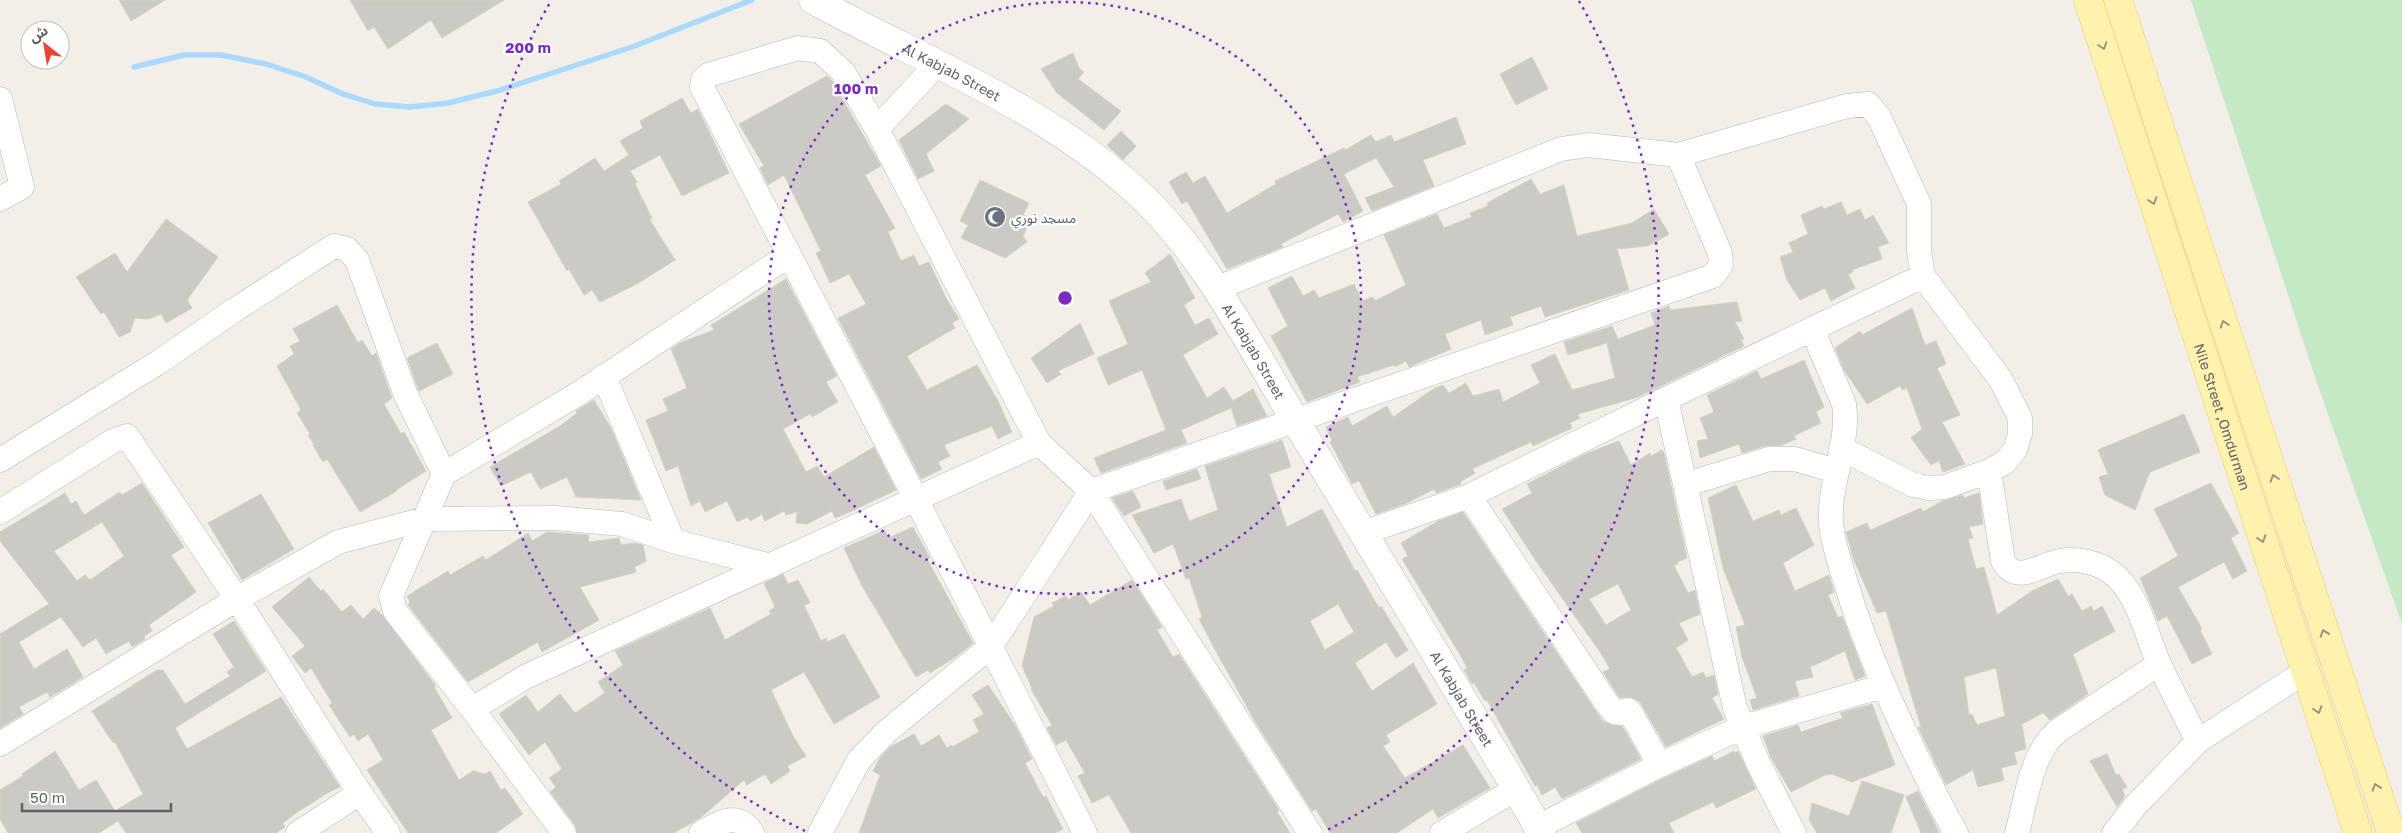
<svg xmlns="http://www.w3.org/2000/svg" width="2402" height="833" viewBox="0 0 2402 833" font-family="'Golos Text','Noto Sans Arabic',sans-serif">
	<style>
		.green { fill: #c5e8c5 }
		.lines { fill: none; stroke-linecap: round; stroke-linejoin: round }
		.stream { stroke: #aadaff; stroke-width: 5.5 }
		.building { fill: #cccac5; stroke: #d6d1c6; fill-rule: evenodd }
		.street-casing { stroke: #b5b8bc; stroke-width: 25 }
		.secondary-casing { stroke: #b6babf; stroke-width: 29 }
		.primary-casing { stroke: #f2c960; stroke-width: 29 }
		.street { stroke: #fff; stroke-width: 24 }
		.secondary { stroke: #fff; stroke-width: 28 }
		.primary { stroke: #fff2af; stroke-width: 28 }
		.oneway { stroke: #979581 }
		.ring { fill: none; stroke: #7b2cbf; stroke-width: 2.5; stroke-dasharray: 2.5 5 }
		.labels { text-anchor: middle; dominant-baseline: central; stroke-width: 4.5; stroke-linejoin: round; paint-order: stroke }
		.street-label { font-size: 14px; fill: #5f6368; stroke: #fff }
		.worship-label { font-size: 14px; fill: #5b616d; stroke: #fff; text-anchor: start }
		.centre { fill: #7b2cbf; stroke: #fff; stroke-width: 2.5 }
		.ring-label { font-size: 15px; text-anchor: middle; font-weight: bold; fill: #7b2cbf; stroke: #fff; stroke-width: 4.5; stroke-linejoin: round; paint-order: stroke }
	</style>
	<rect width="100%" height="100%" fill="#f1efe8"/>
	<!-- green -->
	<path class="green" d="M2191,0h211v624l-85,-241z"/>
	<g class="lines">
		<!-- stream -->
		<path class="stream" d="M134,67l50,-12h37l45,9 40,13 37,17 32,10 35,3 38,-4 49,-12 135,-44 120,-47"/>
	</g>
	<!-- building -->
	<path class="building" d="M119,0h46l-34,21z
		M350,0h154l-62,38 -11,-18 -43,29 -14,-22 -6,4z
		M1073,53l6,15 5,4 -6,7 43,32 -17,19 -47,-37 -16,-24z
		M1532,57l16,32 -32,16 -16,-31z
		M827,76l5,5 49,85 -16,9 30,53 -7,4 13,29 13,-6 5,11 10,-4 17,36 13,21 -7,4 3,5 -48,28 20,34 50,-25 21,36 14,31 -14,7 -6,-13 -48,19 6,11 -12,6 4,7 -21,10 -83,-161 28,-14 -17,-30 -19,9 -14,-30 5,-2 -37,-76 -16,10 -8,-17 4,-2 -25,-42z
		M682,98l9,15 7,-4 31,64 -47,23 -22,-41 -30,16 7,11 -2,2 17,34 -2,2 25,40 -40,25 -35,17 -8,-12 -8,5 -15,-26 -2,2 -39,-69 33,-18 -2,-3 36,-23 9,13 25,-16 -9,-14 23,-13 -3,-7z
		M946,104l23,15 -43,35 8,17 -16,8 -19,-39z
		M1456,117l10,27 -43,16 11,26 -62,25 -7,-13 29,-11 -18,-29 -32,16 19,37 -20,11 -5,-8 -57,30 2,3 -56,22 -40,-68 -5,3 -13,-22 17,-10 7,11 12,-7 22,37 49,-29 -1,-3 69,-33 1,2 26,-15 5,7 15,-7 3,7z
		M1121,131l15,15 -13,14 -16,-15z
		M1531,179l9,15 24,-9 13,51 55,-13 22,-14 15,25 -21,12 -31,3 12,41 -84,27 -4,-11 -31,11 3,8 -28,10 -4,-15 -36,14 6,15 -42,18 -3,-6 -11,6 -1,-2 -37,12 3,5 -53,20 -36,-66 17,-10 -20,-38 24,-12 11,20 11,-6 5,8 35,-14 8,17 11,-4 2,4 31,-16 -22,-50 53,-21 7,14 28,-11 -2,-4 18,-7 -1,-3z
		M980,180l49,23 -6,12 8,4 -8,17 4,6 -22,16 -44,-20 7,-13 -8,-4z
		M1841,202l6,13 13,-6 5,11 8,-5 16,28 -11,4 4,12 -30,11 1,2 -5,2 7,14 -24,13 -6,-13 -25,12 -13,-20 -7,-23 13,-5 -4,-9 19,-9 -7,-19 21,-9 2,3z
		M166,219l52,38 -31,43 5,8 -26,15 -5,-9 -13,5 -13,-1 -5,14 -11,5 -15,-25 -3,2 -25,-37 39,-24 12,19z
		M1170,254l25,44 -11,7 11,20 14,-7 9,16 -35,21 24,43 17,-11 9,14 20,-12 14,27 -30,10 -6,-18 -50,22 6,13 -86,30 -7,-15 72,-28 -24,-60 -34,15 -11,-27 31,-14 -19,-43 42,-19 -6,-9z
		M786,279l51,97 -11,6 12,20 -26,15 -2,-3 -27,15 23,43 11,-6 7,11 50,-30 22,43 -44,21 -17,7 -3,-7 -25,13 -11,-1 1,-11 -11,3 -2,-4 -19,10 -3,-7 -12,7 -2,-4 -11,5 -10,-21 -22,11 -5,-11 -9,5 -13,-40 -12,5 -20,-51 22,-9 -5,-12 24,-11 -16,-39 11,-7 32,-12 -3,-5z
		M1737,302l5,19 -7,1 9,17 -3,1 3,6 -106,51 -60,17 2,4 -10,5 2,5 -39,18 -2,-4 -59,27 3,4 -15,9 1,2 -25,9 -2,-4 -29,15 -29,10 -17,-33 -7,3 -22,-42 2,-1 -6,-14 22,-10 4,9 35,-20 6,11 42,-29 8,-3 6,8 17,-10 7,13 26,-7 4,13 37,-19 -9,-18 24,-11 17,36 43,-12 -8,-35 -39,12 -4,-13 48,-16 6,13 37,-14 -4,-12 18,-7 1,4z
		M337,305l21,38 4,-3 10,16 4,-3 16,45 -8,6 17,30 3,-2 22,39 -30,19 1,1 -37,21 -33,-53 -4,3 -10,-17 1,-1 -6,-9 2,-1 -13,-21 4,-3 -24,-44 17,-12 -4,-8 10,-5 -7,-12z
		M1912,308l13,37 11,-4 10,23 -9,4 23,47 -18,7 23,42 -22,8 -4,-11 -8,4 -20,-27 11,-9 -15,-41 -5,2 -2,-4 -33,18 -23,-34 -9,-22 25,-17 2,4z
		M1080,323l14,31 -36,17 3,3 -14,9 -16,-25z
		M437,343l16,31 -34,17 -12,-33z
		M1804,360l20,47 -8,5 5,11 -27,13 2,3 -14,6 -17,1 -23,7 -3,-9 -39,14 -3,-17 11,-2 -8,-21 14,-6 -7,-17 50,-24 4,8z
		M594,400l17,28 30,72 -65,-3 -9,-20 -27,12 -9,-17 -30,14 -11,-19 70,-41 17,-13 -1,-2z
		M2184,414l16,38 -50,20 -15,38 -30,-15 -6,-18 9,-3 -10,-24z
		M1282,440l9,27 -22,7 18,53 35,-18 33,62 2,-1 22,38 2,-2 27,44 -12,8 -10,-16 -31,21 17,28 41,-28 24,41 -51,31 4,7 -7,4 22,32 58,-33 27,43 -52,30 -5,-9 -36,24h-67l-14,-24 -4,2 -56,-88 -38,-68 -19,-36 3,-2 -13,-39 -3,1 -13,-35 -19,9 -22,-38 49,-16 8,22 29,-11 -13,-44zM1338,604l16,28 -29,18 -15,-29z
		M1619,441l12,24 19,-12 1,3 11,-6 2,3 23,105 -10,4 1,2 -4,2 14,27 7,-3 5,24 -21,9 9,17 -12,8 16,29 11,-5 3,6 8,-3 4,19 -6,4 12,21 -58,28 -26,-45 -9,-5 -11,1 -3,-4 -14,-22 7,-3 -10,-17 -64,-91 -34,-52 30,-16 -5,-9 58,-30zM1618,584l13,26 -25,15 -17,-26z
		M1197,469l4,10 -35,11 -3,-9z
		M142,483l42,64 -13,8 25,37 -47,33 3,6 -8,5 1,3 -13,8 -3,-6 -23,13 -10,-16 -13,9 -22,-30 -42,25 15,27 33,-20 16,28 -33,20 -3,-5 -28,15 4,7 -23,14v-94l49,-30 -49,-63v-9l65,-39 6,11 5,-3 8,14 36,-23 2,3zM102,522l22,34 -34,24 -5,-5 -8,6 -23,-30z
		M2211,483l28,50 -8,5 16,33 -14,8 -9,-17 -46,25 24,42 -2,1 12,24 -20,10 -25,-48 -9,5 -18,-43 38,-22 -24,-47z
		M1736,485l17,36 26,-11 2,5 15,-7 18,37 -31,18 12,28 34,-16 5,17 -6,3 10,23 4,-2 23,60 -10,4 -10,-29 -35,16 3,10 -18,4 4,15 -46,14 -3,-10 7,-2 -15,-41 -6,-30 9,-2 -22,-57 -15,-70z
		M1133,491l8,16 -17,9 -12,-18z
		M1979,493l4,31 -14,3 4,11 -5,1 8,30 8,-2 13,48 35,-24 26,-12 10,17 4,-2 10,17 9,-5 3,5 8,-5 13,25 -42,23 15,40 -38,26 -7,-7 -21,11 4,25 -12,3 3,12 -16,4 3,12 -26,7 -5,-17 -27,15 -28,-58h3l-35,-116 -9,2 -24,-55 -7,-26 21,-9 3,7 51,-22 2,4 19,-11 21,-6 1,3zM1996,668l9,48 -28,9 -5,-11 -3,1 -5,-38z
		M261,494l33,55 -52,31 -34,-57z
		M1463,512l132,198 8,11 8,4 11,1 19,33 -79,40 -7,-12 -13,8 -5,-10 -2,1 -48,-86 -2,1 -11,-18 -2,1 -8,-14 3,-2 -5,-10 -60,-99 6,-3 -7,-13 37,-22z
		M913,527l17,31 -3,1 46,84 -19,15 -24,15 -2,-3 -12,7 -55,-93 -17,-36 41,-18 3,8z
		M547,532l42,3 -1,7 31,-4 2,7 13,-2 9,2 3,16 -11,6 1,5 -56,15 19,33 -57,32 -4,-10 -70,40 -60,-77 2,-3 -3,-6 41,-25 2,4 33,-19 3,4 42,-27 4,8z
		M783,574l5,10 10,-4 5,9 7,14 -6,2 17,36 5,-3 1,4 17,-8 36,63 -46,27 -30,-52 -33,18 23,48 12,18 -19,10 3,5 -19,13 -6,-10 -18,11 -3,-5 -44,38 -26,15h-97l-2,-8 -25,-33 6,-5 -7,-9 13,-9 -17,-27 -16,13 -30,-41 27,-19 12,17 22,-18 15,19 30,-20 -7,-11 25,-17 -8,-14 95,-43 15,32 46,-26 -2,-3 6,-4 -11,-24z
		M309,577l12,14 2,-2 19,23 9,-7 12,14 11,-11 8,7 54,71 -2,1 18,31 -21,12 28,50 14,-9 12,3 5,-3 11,19 4,-2 18,26 -27,19h-88l-41,-63 16,-10 -15,-26 -10,7 -4,-7 -4,3 -21,-32 3,-2 -21,-35 -6,5 -13,-17 13,-10 -33,-39z
		M1132,580l30,47 -5,3 16,27 6,-3 100,156 -2,2 13,21h-159l-22,-38 -17,8 -14,-27 7,-3 -19,-33 -10,5 -9,-17 5,-3 -21,-36 1,-1 -10,-22 12,-49 20,-11 -2,-3 14,-7 2,4 13,-8 9,13z
		M234,621l32,50 -91,57 12,21 94,-52 59,90 -11,5 -33,21 -13,10 2,4 -9,6h-150l-8,-12 -19,12h-91l-8,-14v-29l23,-14 -1,-2 33,-23 24,39 17,-10 19,31 28,-17 -28,-52 -2,1 -21,-32 65,-41h6l22,34 45,-28 -3,-4 7,-5 -21,-33z
		M988,685l27,40 17,34 -7,4 18,34 3,-1 17,33 -8,4h-196l21,-58 -7,-4 7,-13 10,-11 24,-13 7,12 18,-11 8,13 4,-3 1,2 27,-15 -6,-12 11,-6 -12,-19z
		M1872,704l23,61 -43,17 -20,-8 -7,1 -34,17 -20,-34 -8,-22 35,-11 3,7 42,-14 -3,-5z
		M1734,751l1,2 3,-2 18,38 -40,19 -3,-6 -44,21 5,10h-92l-6,-10 90,-46 46,-21 2,5z
		M2107,754l9,21 3,-1 8,13 -5,2 3,7 -8,11 -27,-46z
		M1862,781l42,14 -13,38h-74l-8,-13 3,-17 37,13z
		M1918,791l17,33 4,9h-18l-15,-36z"/>
	<g class="lines">
		<!-- street casing -->
		<g class="street-casing">
			<path id="street" d="M0,99l22,88 -22,12
				M877,129l60,-65
				M1678,155l169,-49 21,-2 11,13 40,87v47l4,25 78,104 19,38v16l-5,16 -11,13 -15,8 -44,16 -16,1 -16,-3 -72,-37
				M1812,329l32,75c6,40 -16,80 -13,120 2,20 9,40 15,59 17,58 41,112 67,166 14,28 27,57 43,84
				M604,376l69,165
				M1666,399l69,309 23,55 36,70
				M0,460l159,-98 77,-53 98,-63 13,3 10,11 48,133 39,81
				M1989,471l14,90c14,25 37,3 57,0 17,-3 36,1 51,11 28,21 35,64 49,94 12,25 25,50 38,75
				M1687,484l82,-25h26l41,12
				M1469,496l137,206 8,10 5,1 9,-3 2,2 30,53
				M0,512l113,-71 14,-5 110,163 123,194 28,40
				M1363,533l106,-37 197,-97 257,-123
				M472,709l55,-33 512,-233
				M0,744l237,-145 101,-57 87,-23 131,-1 66,6 51,17 98,25
				M1538,827l122,-62 83,-38 140,-41
				M298,833l62,-40
				M564,833l-92,-124 -77,-98 -4,-15 53,-122 137,-82 208,-137
				M701,833c19,-10 37,-23 51,0
				M820,833l39,-73 27,-28 105,-86 100,-155 622,-215 8,-11 -1,-12 -42,-98 -90,-10 -27,4 -346,140
				M1085,833l-169,-334 -214,-412 1,-7 5,-5 90,-27 22,3 23,21 34,57 162,314 52,48 219,342
				M1442,833l74,-44
				M2017,833c9,-32 14,-82 42,-103l100,-66
				M2114,833l21,-27 63,-65 108,-70"/>
		</g>
		<!-- secondary casing -->
		<g class="secondary-casing">
			<g id="secondary">
				<path id="s1" d="M813,0c110,60 229,106 323,191 70,63 119,164 168,244 53,88 107,176 159,265 26,44 54,88 78,133"/>
			</g>
		</g>
		<!-- primary casing -->
		<g class="primary-casing">
			<g id="primary">
				<path id="s2" d="M2088,0l270,833"/>
				<path d="M2118,0l273,833"/>
			</g>
		</g>
		<!-- street -->
		<use href="#street" class="street"/>
		<!-- secondary -->
		<use href="#secondary" class="secondary"/>
		<!-- primary -->
		<use href="#primary" class="primary"/>
	</g>
	<!-- one-way arrows -->
	<defs><path id="oneway-chevron" d="M-2-3.5L2.5 0L-2 3.5" fill="none" stroke-width="1.6" stroke-linecap="round" stroke-linejoin="round" transform="scale(1.25)"/></defs>
	<g class="oneway">
		<use href="#oneway-chevron" transform="translate(2103 46) rotate(72)"/>
		<use href="#oneway-chevron" transform="translate(2153 201) rotate(72)"/>
		<use href="#oneway-chevron" transform="translate(2224 324) rotate(-108)"/>
		<use href="#oneway-chevron" transform="translate(2274 478) rotate(-108)"/>
		<use href="#oneway-chevron" transform="translate(2262 539) rotate(72)"/>
		<use href="#oneway-chevron" transform="translate(2324 633) rotate(-109)"/>
		<use href="#oneway-chevron" transform="translate(2318 710) rotate(72)"/>
		<use href="#oneway-chevron" transform="translate(2376 787) rotate(-109)"/>
	</g>
	<!-- distance rings -->
	<g class="ring">
		<circle cx="1065" cy="298" r="296"/>
		<path d="M805 831A593 593 0 0 1 551 1M1579 1A593 593 0 0 1 1325 831"/>
	</g>
	<!-- icons -->
	<defs>
		<g id="mosque-disc" transform="scale(1.125)"><circle r="9.5" fill="#6b7280" stroke="#fff"/><path d="M3.5-4.9A6 6 0 1 0 3.5 4.9A5 5 0 1 1 3.5-4.9Z" fill="#fff"/></g>
	</defs>
	<g fill-rule="evenodd">
		<use href="#mosque-disc" x="995" y="217"/>
	</g>
	<g class="labels">
		<!-- street labels -->
		<g class="street-label">
			<text stroke="none"><textPath href="#s1" startOffset="156">Al Kabjab Street</textPath></text>
			<text stroke="none"><textPath href="#s1" startOffset="576">Al Kabjab Street</textPath></text>
			<text stroke="none"><textPath href="#s2" startOffset="438">Nile Street ,Omdurman</textPath></text>
			<text stroke="none"><textPath href="#s1" startOffset="981">Al Kabjab Street</textPath></text>
		</g>
		<!-- worship labels -->
		<g class="worship-label">
			<text x="1011" y="217">مسجد نوري</text>
		</g>
	</g>
	<circle cx="1065" cy="298" r="8" class="centre"/>
	<g class="ring-label">
		<text x="528" y="53">200 m</text>
		<text x="856" y="94">100 m</text>
	</g>
	<!-- north arrow -->
	<g transform="translate(45 45) rotate(329)"><circle r="24" fill="#ffffff" stroke="#bfc1c3"/>
	<path d="M0-4L9 19L0 12L-9 19Z" fill="#ea4335"/>
	<text y="-8" font-size="14" font-weight="bold" text-anchor="middle" fill="#5f6368">ش</text>
	</g>
	<!-- scale -->
	<path d="M22 803v8h149v-8" fill="none" stroke="#5f6368" stroke-width="2.5"/>
	<text x="30" y="803" font-size="15" fill="#5f6368" stroke="#ffffff" stroke-width="4" paint-order="stroke">50 m</text>
</svg>
